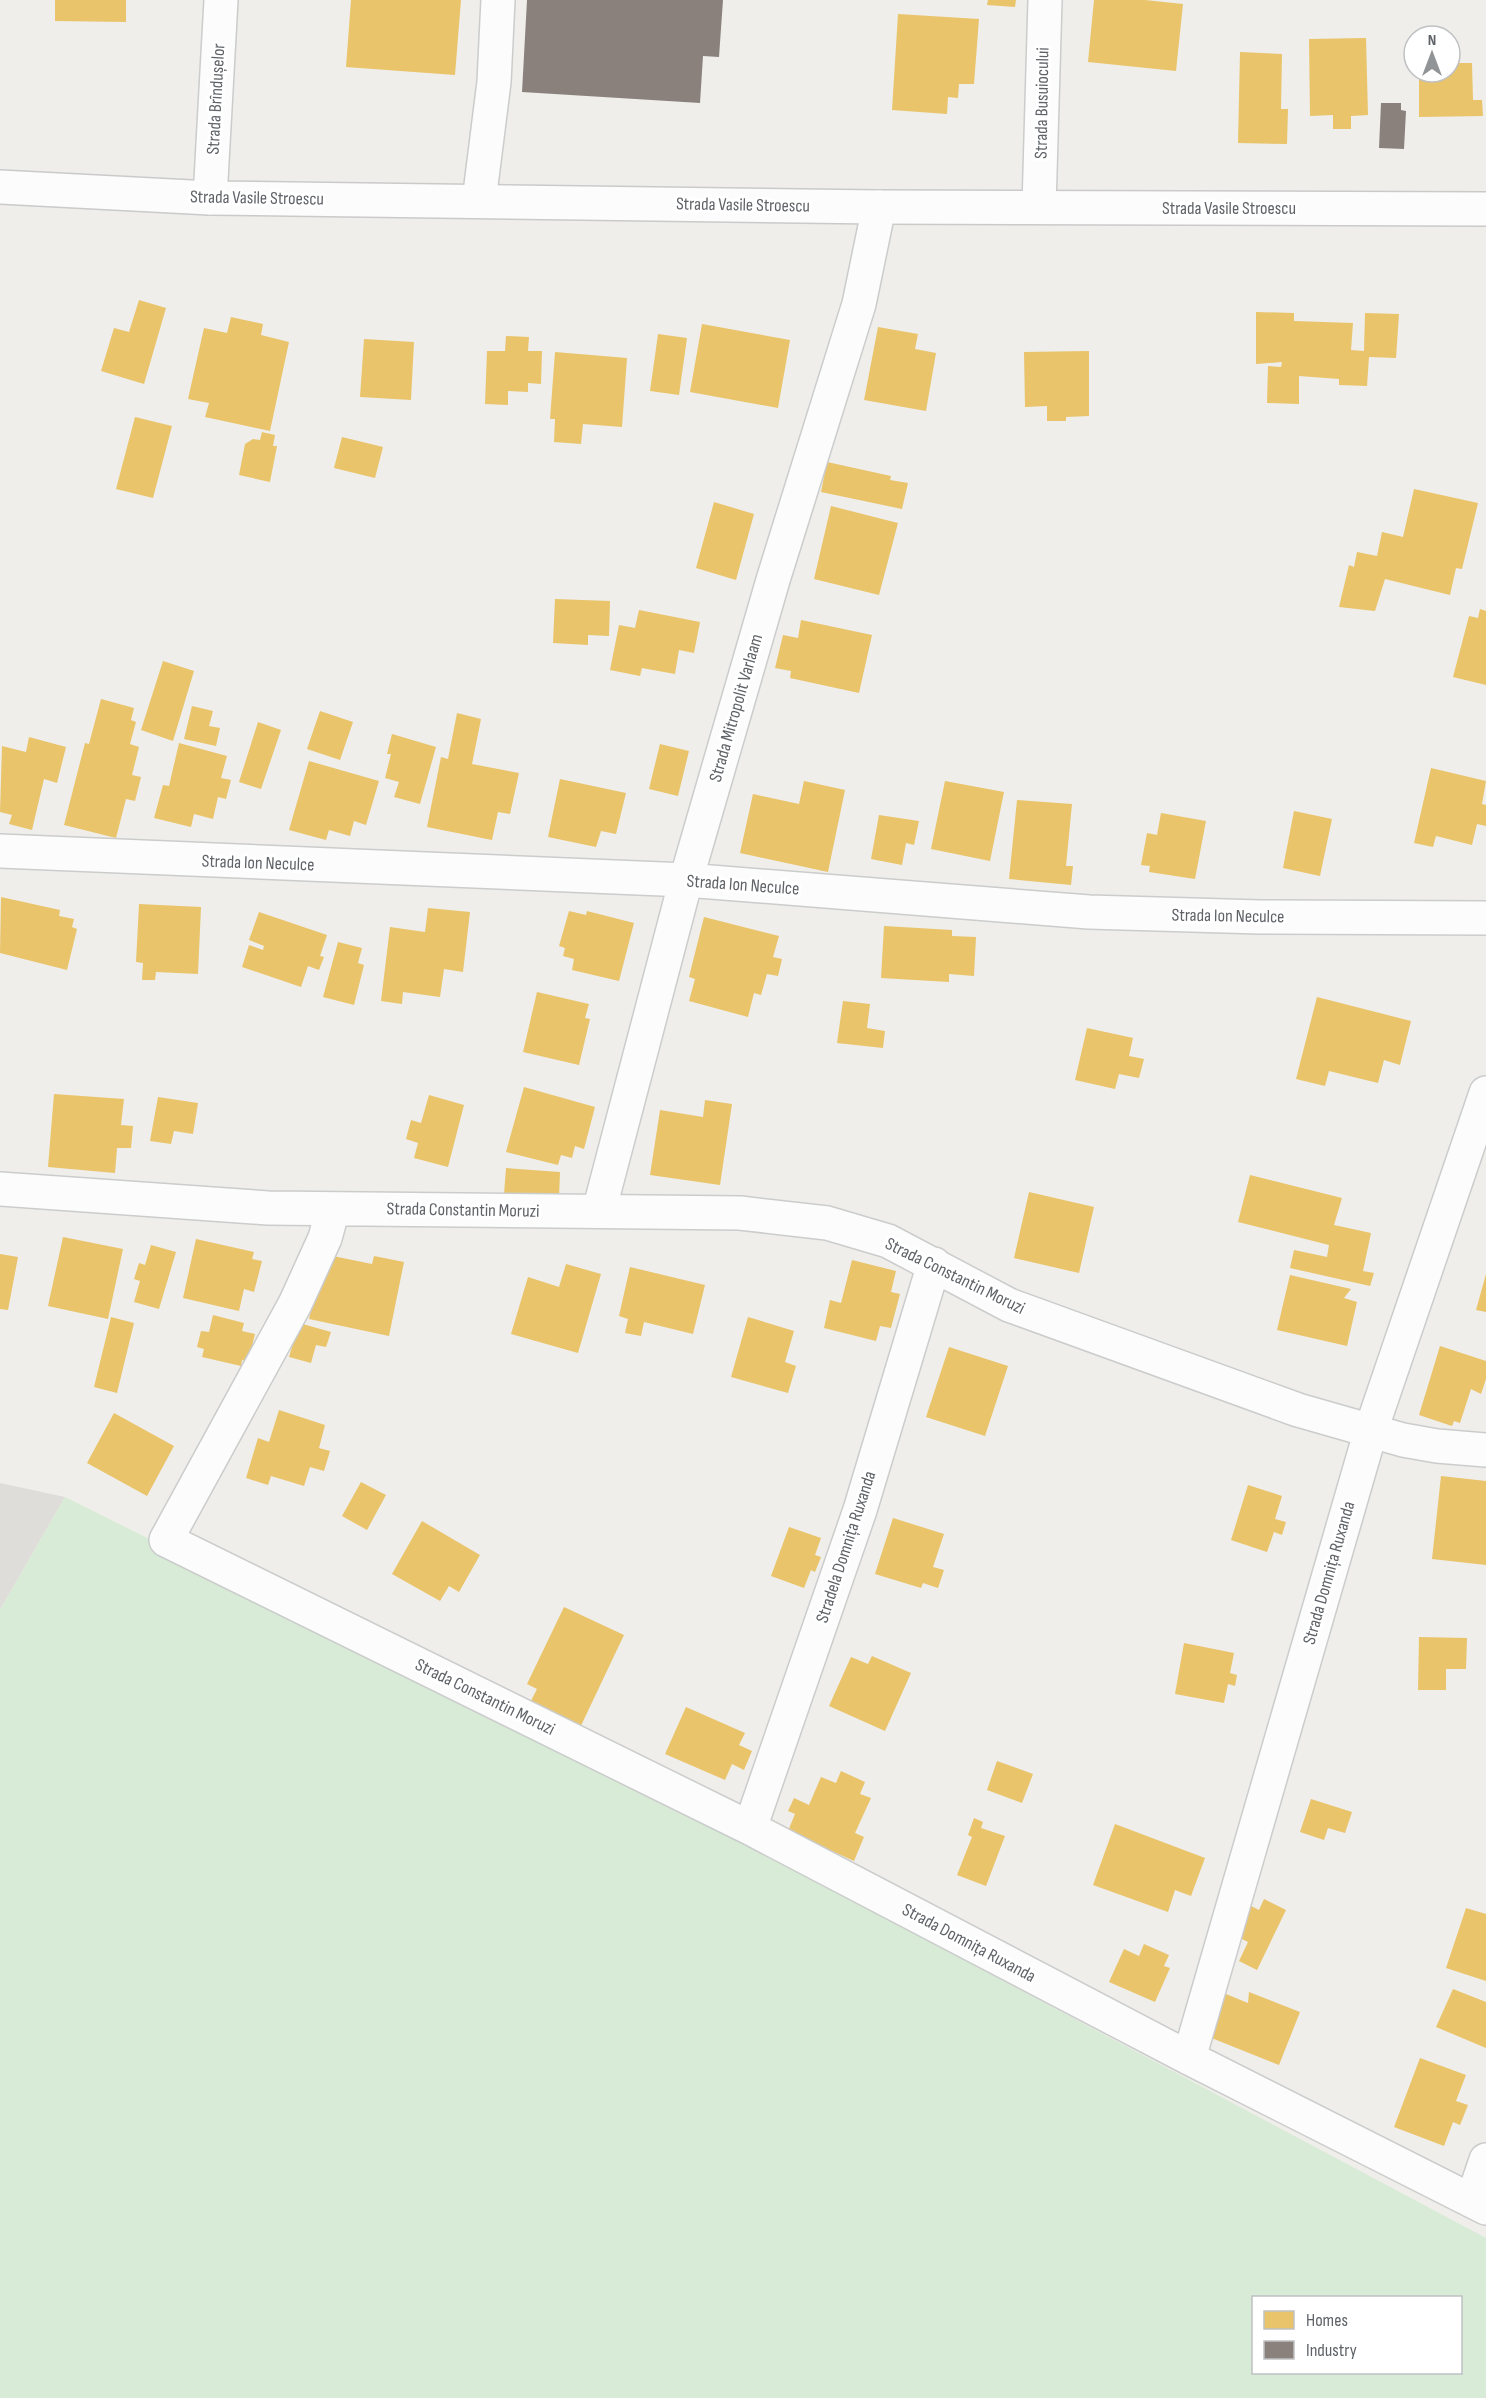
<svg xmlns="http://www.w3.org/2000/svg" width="1486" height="2398" viewBox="0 0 1486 2398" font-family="'Sofia Sans Condensed',sans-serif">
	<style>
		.industrial { fill: #dfddda }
		.green { fill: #d8ebd6; fill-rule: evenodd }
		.homes { fill: #e9c46a }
		.industry { fill: #8a817c }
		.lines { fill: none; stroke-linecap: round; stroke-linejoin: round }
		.street-casing { stroke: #cbcccc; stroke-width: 36 }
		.secondary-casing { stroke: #cacacb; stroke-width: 36 }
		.street { stroke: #fdfcfc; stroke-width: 33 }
		.secondary { stroke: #fdfcfc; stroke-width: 33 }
		.labels { text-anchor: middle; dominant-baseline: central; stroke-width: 6; stroke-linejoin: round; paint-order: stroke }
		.street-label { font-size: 18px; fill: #5f6368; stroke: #fff }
	</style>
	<rect width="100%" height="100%" fill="#efeeea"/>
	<!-- industrial -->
	<path class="industrial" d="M0,1483l65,14 -65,113z"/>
	<!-- green -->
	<path class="green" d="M65,1497l452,225 969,516v160h-1486v-788zM1254,2298h206v74h-206z"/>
	<!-- homes -->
	<path class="homes" d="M55,0h71v22l-71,-1z
		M351,0h110l-6,75 -109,-8z
		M988,0h28l-1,7 -28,-2z
		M1094,0h51l38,4 -7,67 -88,-9z
		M898,14l81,5 -5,65h-15l-1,14 -10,-1 -1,17 -55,-4z
		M1366,38l2,77 -17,1v13h-18v-14l-23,1 -1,-77z
		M1240,52l42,2 -1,55h7l-1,35 -49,-1z
		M1450,63h22l1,37h9l1,16 -64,1v-45h31z
		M139,300l27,8 -22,76 -43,-13 13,-43 15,4z
		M1256,312l38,1v8l59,2 -2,27 13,1 1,-38 34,1 -3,44 -27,-1 -2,29 -28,-1v-6l-40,-3v28l-32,-1 1,-37 13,1 1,-5 -26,2z
		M231,317l32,7 -2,11 28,7 -19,89 -65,-14 4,-14 -21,-4 16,-71 23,5z
		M702,324l88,16 -12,68 -88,-16z
		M878,327l40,7 -3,15 21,4 -10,58 -62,-11z
		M658,334l29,4 -8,57 -29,-4z
		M506,336l23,1 -1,14h14l-1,33 -13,-1v9l-20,-1v14l-23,-1 2,-53h18z
		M364,339l50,3 -3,58 -51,-3z
		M1089,351v65l-23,1v4h-19v-15l-22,1 -1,-55z
		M555,352l72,6 -5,69 -39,-3 -2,20 -27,-2 1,-23h-5z
		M135,417l37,9 -19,72 -37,-9z
		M262,432l13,3 -2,11h4l-7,36 -31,-7 6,-31 8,-5 7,1z
		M342,437l41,10 -8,31 -41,-10z
		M827,462l64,14 -1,4 18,3 -6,26 -81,-17z
		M1414,489l64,14 -16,66 -6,-1 -6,27 -65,-16 -10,32 -36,-4 10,-42 5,2 3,-15 20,4 5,-24 21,5z
		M714,502l40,12 -18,66 -40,-12z
		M831,506l67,17 -19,72 -65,-16z
		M555,599l55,2 -1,35 -21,-1v10l-35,-2z
		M1480,609l6,2v74l-33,-8 16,-61 9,2z
		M639,610l61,12 -6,31 -15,-3 -4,24 -33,-6 -2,8 -30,-6 9,-45 16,3z
		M801,620l71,15 -13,58 -69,-15 1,-7 -16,-3 8,-33 15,3z
		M163,661l31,10 -21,70 -32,-11z
		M101,699l33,9 -3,12 5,2 -6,22 9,3 -7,28 9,2 -6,24 -9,-2 -10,39 -52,-13 21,-82 4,1z
		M192,706l21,5 -4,15 11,2 -4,18 -32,-7z
		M320,711l33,11 -13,38 -33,-11z
		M457,713l24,6 -9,45 47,9 -9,41 -12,-2 -6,28 -65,-13 14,-70 7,2z
		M258,722l23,8 -20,59 -22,-7z
		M392,734l44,13 -16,57 -26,-7 5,-15 -14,-4 6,-24h-4z
		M29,737l37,10 -9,36 -13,-4 -12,51 -23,-6 3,-9 -12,-3 2,-66 24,6z
		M179,743l48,13 -6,22 10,2 -5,19 -8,-2 -5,22 -19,-5 -3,13 -37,-9 9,-33 6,1z
		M660,744l29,7 -11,45 -29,-7z
		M309,761l70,20 -13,44 -12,-4 -4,15 -21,-6 -3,10 -37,-10z
		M1431,768l55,13 -4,23 4,1v21l-9,-2 -5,21 -36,-9 -3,11 -19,-4z
		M560,779l66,14 -10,41 -15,-3 -5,16 -48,-10z
		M804,781l41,9 -17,82 -88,-19 13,-59 46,10z
		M945,781l59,11 -14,69 -59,-12z
		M1017,800l55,4 -6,62h7l-2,19 -62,-6z
		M1294,811l38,8 -12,57 -37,-8z
		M1161,813l45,8 -11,58 -46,-7 1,-6 -9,-1 6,-32 10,2z
		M879,815l40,6 -5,24 -8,-2 -4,22 -31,-6z
		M1,897l59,13 -1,6 15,3 -2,8 5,2 -10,41 -67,-17z
		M139,904l62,3 -3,67 -42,-2 -1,8h-13l1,-17 -7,-1z
		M428,908l42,4 -7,60 -19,-3 -4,28 -37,-5 -1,12 -21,-3 9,-74 35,5z
		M569,911l17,4 1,-4 47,12 -15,58 -47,-11 2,-11 -11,-3 2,-8 -6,-2z
		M259,912l68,23 -7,21 4,1 -5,13 -11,-4 -7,21 -59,-20 7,-22 14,5 1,-4 -15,-6z
		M704,917l75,19 -6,21 9,2 -4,17 -11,-2 -6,21 -7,-2 -6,24 -59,-16 6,-22 -6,-2z
		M884,926l68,4v6l24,1 -2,39 -25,-2v8l-68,-4z
		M338,942l24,6 -4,15 6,2 -10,40 -31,-8z
		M537,992l52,12 -4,14 5,1 -11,46 -56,-13z
		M1317,997l94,24 -11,44 -16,-5 -6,23 -49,-12 -4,15 -29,-7z
		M843,1001l27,3 -3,24 18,3 -2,17 -46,-5z
		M1087,1028l46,10 -4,18 15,3 -5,19 -20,-4 -4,15 -40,-9z
		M524,1087l71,20 -11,42 -9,-3 -3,12 -11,-3 -3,10 -52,-13z
		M54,1094l70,5 -3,26 12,1 -2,22h-14l-2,25 -67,-6z
		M429,1095l35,10 -16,62 -34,-9 4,-15 -12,-4 5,-19 10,3z
		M158,1097l40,6 -5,31 -19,-3 -3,13 -21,-3z
		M705,1100l27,4 -12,81 -70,-10 10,-65 43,7z
		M506,1168l54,4 -1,26 -55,-4z
		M1250,1175l92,23 -8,27 37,8 -8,38 11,2 -4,13 -80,-18 4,-18 33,7 2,-12 -91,-23z
		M1029,1192l65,15 -15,66 -65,-15z
		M63,1237l60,12 -15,70 -60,-13z
		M196,1239l58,13 -2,7 10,2 -8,31 -10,-3 -5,22 -56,-13z
		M151,1245l25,7 -17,57 -25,-7 6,-21 -6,-2 5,-16 6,2z
		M0,1254l18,3 -10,53 -8,-1z
		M323,1254l49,10 2,-8 30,6 -15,74 -80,-17z
		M852,1260l44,11 -5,21 9,2 -9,34 -11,-2 -4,15 -52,-13 6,-28 11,3z
		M566,1264l35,10 -23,79 -67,-19 17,-57 31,10z
		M630,1267l75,18 -12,49 -49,-12 -3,14 -16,-3 3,-14 -9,-3z
		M1486,1274v38l-10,-2z
		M1290,1275l61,14 -7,9 13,4 -10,44 -70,-16z
		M213,1315l31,8 -2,8 13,3 -7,28 -6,-2 -1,6 -39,-9 2,-8 -7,-2 4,-16 8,1z
		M111,1317l23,6 -17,70 -23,-6z
		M748,1317l46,14 -9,31 11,4 -8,27 -57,-16z
		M299,1323l32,9 -5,15 -10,-2 -5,18 -22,-6z
		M1440,1346l46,15v18l-5,15 -10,-5 -11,34 -6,-2 -2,5 -33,-11z
		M949,1347l59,19 -23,70 -59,-19z
		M279,1410l46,15 -6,23 11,3 -6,20 -14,-4 -6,19 -33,-10 -3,9 -22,-7 12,-40 11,4z
		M114,1413l60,33 -27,50 -60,-33z
		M1441,1476l45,5v84l-54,-6z
		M361,1482l25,13 -19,35 -25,-14z
		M1248,1485l34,11 -7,23 11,3 -4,13 -8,-3 -7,20 -36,-12z
		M893,1518l51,16 -11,33 11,3 -6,18 -15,-5 -2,5 -46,-14z
		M422,1521l58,34 -21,37 -10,-6 -9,15 -48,-27z
		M789,1527l32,11 -6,17 6,2 -6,15 -4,-2 -7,18 -33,-12z
		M564,1607l60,28 -46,97 -50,-25 9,-18 -10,-5z
		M1419,1637l48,1 -1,31h-20v21h-28z
		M1184,1643l50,10 -4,20 7,2 -2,11 -7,-2 -4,19 -49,-9z
		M872,1656l39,17 -26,58 -56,-25 22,-49 17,7z
		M686,1707l59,26 -6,12 13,6 -8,19 -12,-6 -7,16 -60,-26z
		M997,1761l36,13 -11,29 -35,-13z
		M841,1771l24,11 -5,12 11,4 -16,35 9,4 -10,24 -66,-30 7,-17 -7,-3 6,-13 15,7 12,-28 15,6z
		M1311,1799l41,13 -7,21 -17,-5 -4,12 -24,-8z
		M974,1818l9,4 -2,6 24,8 -19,50 -29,-11 15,-38 -4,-2z
		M1115,1824l90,34 -14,38 -16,-6 -7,22 -75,-27z
		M1264,1899l22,11 -29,60 -18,-9 9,-19 -12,-6 15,-30 8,4z
		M1466,1908l20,6v67l-40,-13z
		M1144,1944l25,11 -5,11 6,2 -15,34 -46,-20 15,-33 15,7z
		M1453,1989l33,13v46l-50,-21z
		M1249,1992l51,20 -21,53 -70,-28 17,-43 22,9z
		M1420,2058l46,17 -10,26 12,4 -8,20 -7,-3 -9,24 -50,-19z"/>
	<!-- industry -->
	<path class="industry" d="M527,0h196l-4,57 -16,-1 -3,47 -178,-11z
		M1381,103h20v7l5,1 -2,38 -25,-1z"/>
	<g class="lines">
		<!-- street casing -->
		<g class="street-casing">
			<path id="street" d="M210,198l11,-198
				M479,201l15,-119 4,-82
				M1039,207l6,-207
				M0,851l686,29 403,32 171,5 226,1
				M0,1189l268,19 472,5 87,10 61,18 121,64 289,105 105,30 34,6 49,4
				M333,1209l-8,29 -30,66 -129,236 584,288 439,230 297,150
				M599,1211l87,-331 87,-300 86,-276 20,-97
				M750,1828l110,-318 74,-246
				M1189,2058l182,-628 115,-337
				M1472,2201l14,-41"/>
		</g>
		<!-- secondary casing -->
		<g class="secondary-casing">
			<path id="secondary" d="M0,187l210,11 669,9 607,2"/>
		</g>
		<!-- street -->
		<use href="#street" class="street"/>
		<!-- secondary -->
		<use href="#secondary" class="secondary"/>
	</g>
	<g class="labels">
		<!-- street labels -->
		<g class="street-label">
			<text transform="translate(216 99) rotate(-87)">Strada Brîndușelor</text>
			<text transform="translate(1042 103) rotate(-89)">Strada Busuiocului</text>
			<text transform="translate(257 198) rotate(1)">Strada Vasile Stroescu</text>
			<text transform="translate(743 205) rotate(1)">Strada Vasile Stroescu</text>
			<text x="1229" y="208">Strada Vasile Stroescu</text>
			<text transform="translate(736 708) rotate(-74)">Strada Mitropolit Varlaam</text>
			<text transform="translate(258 863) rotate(2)">Strada Ion Neculce</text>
			<text transform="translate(743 885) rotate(4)">Strada Ion Neculce</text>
			<text transform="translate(1228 916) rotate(1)">Strada Ion Neculce</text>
			<text transform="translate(463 1210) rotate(1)">Strada Constantin Moruzi</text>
			<text transform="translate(955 1276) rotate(26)">Strada Constantin Moruzi</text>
			<text transform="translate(846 1547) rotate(-72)">Stradela Domnița Ruxanda</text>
			<text transform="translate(1329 1573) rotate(-74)">Strada Domnița Ruxanda</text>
			<text transform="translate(485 1697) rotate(26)">Strada Constantin Moruzi</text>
			<text transform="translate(969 1943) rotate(28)">Strada Domnița Ruxanda</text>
		</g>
	</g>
	<!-- legend -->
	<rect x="1252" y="2296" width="210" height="78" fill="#ffffff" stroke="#bfc1c3" stroke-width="1.5"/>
	<rect x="1264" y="2311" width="30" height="18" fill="#e9c46a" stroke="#bfc1c3" stroke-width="1.5"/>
	<text x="1306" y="2326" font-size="18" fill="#5f6368">Homes</text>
	<rect x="1264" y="2341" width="30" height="18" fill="#8a817c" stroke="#bfc1c3" stroke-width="1.5"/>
	<text x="1306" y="2356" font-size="18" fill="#5f6368">Industry</text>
	<!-- north arrow -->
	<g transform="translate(1432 54)"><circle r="28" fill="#ffffff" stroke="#bfc1c3" stroke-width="1.5"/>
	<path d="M0-4.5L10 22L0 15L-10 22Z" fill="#919496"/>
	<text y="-9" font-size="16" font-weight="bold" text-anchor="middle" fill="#5f6368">N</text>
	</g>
</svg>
